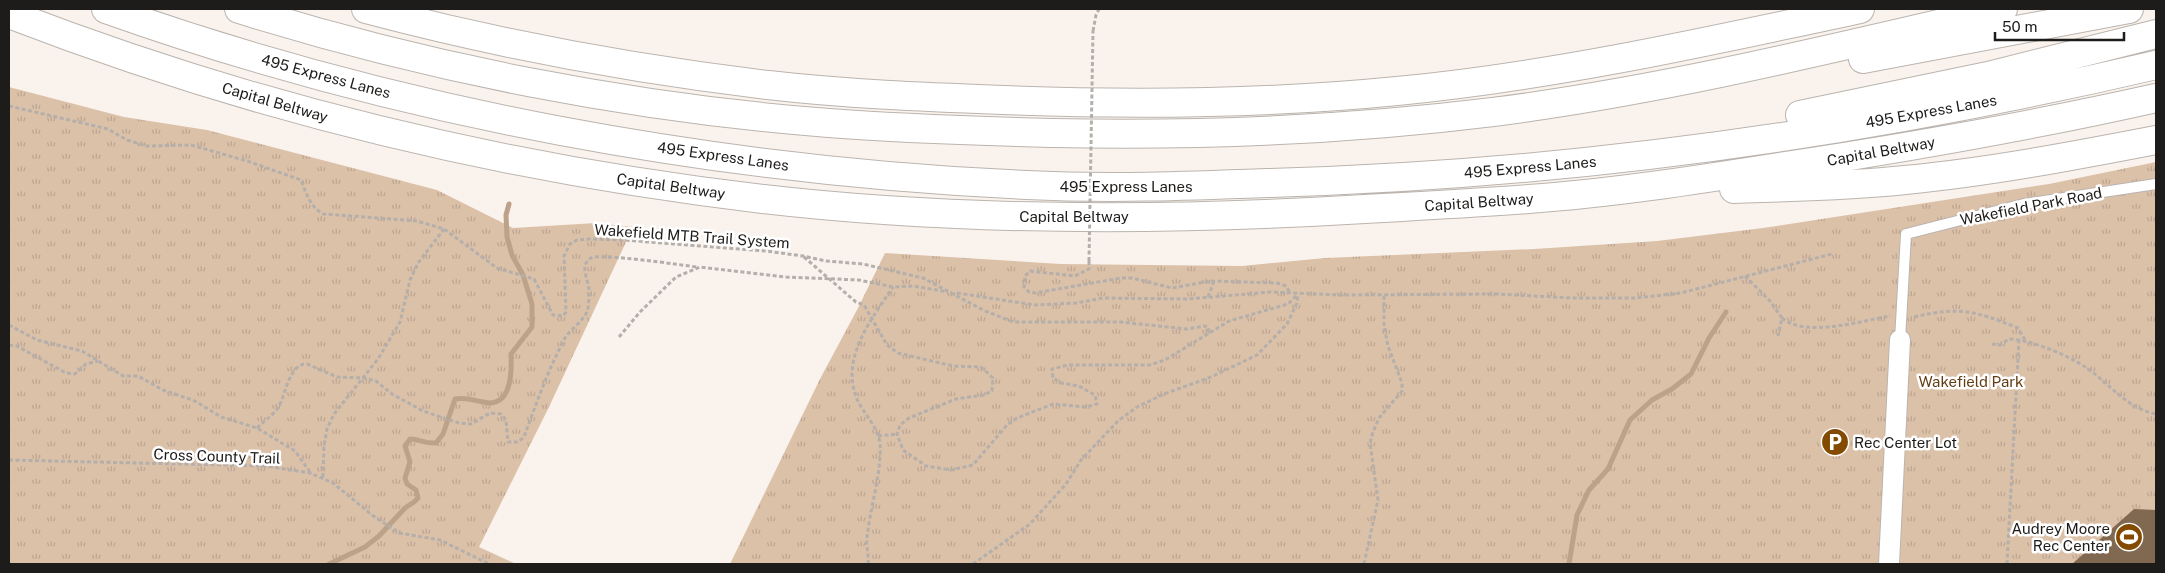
<svg xmlns="http://www.w3.org/2000/svg" width="2165" height="573" viewBox="0 0 2165 573" font-family="'Public Sans',sans-serif">
	<style>
		.park { fill: url(#park-tufts) }
		.lines { fill: none; stroke-linecap: round; stroke-linejoin: round }
		.stream { stroke: #bda28a; stroke-width: 5 }
		.building { fill: #816851 }
		.lane-casing { stroke: #bbb4ae; stroke-width: 12 }
		.street-casing { stroke: #bbb4ae; stroke-width: 22 }
		.highway-casing { stroke: #bbb4ae; stroke-width: 30 }
		.path { stroke: #b4afaa; stroke-width: 3; stroke-dasharray: 4 2.5; stroke-linecap: butt }
		.lane { stroke: #fff; stroke-width: 10 }
		.street { stroke: #fff; stroke-width: 20 }
		.highway { stroke: #fff; stroke-width: 28 }
		.path-bridge { stroke: #b4afaa; stroke-width: 3; stroke-dasharray: 4 2.5; stroke-linecap: butt }
		.labels { text-anchor: middle; dominant-baseline: central; stroke-width: 5; stroke-linejoin: round; paint-order: stroke }
		.street-label { font-size: 15px; fill: #1e1c1a; stroke: #fff }
		.park-label { font-size: 15px; fill: #633d14; stroke: #fff }
		.poi-label { font-size: 15px; fill: #1e1c1a; stroke: #fff; text-anchor: start }
	</style>
	<defs>
		<pattern id="park-tufts" width="24" height="20" patternUnits="userSpaceOnUse" patternTransform="scale(1.25)"><rect width="24" height="20" fill="#dcc1a9"/><path d="M3 7l-1-3M5 7V3M7 7l1-3M15 17l-1-3M17 17v-4M19 17l1-3" fill="none" stroke="#bca591"/></pattern>
	</defs>
	<rect width="100%" height="100%" fill="#faf3ed"/>
	<!-- park -->
	<path class="park" d="M9,87l115,30 83,13 230,60 76,38 83,-5 37,4 -84,180 -70,140 37,17h-507z
		M2156,162v402h-1426l90,-185 38,-71 27,-55 176,11 181,2 83,-8 209,-9 123,-8 106,-13 286,-44z"/>
	<g class="lines">
		<!-- stream -->
		<path class="stream" d="M329,564l36,-17 14,-11 26,-28 9,-6 4,-4 -2,-8 -9,-6 -2,-6 5,-16 -5,-16 5,-7c10,0 15,5 26,4l7,-9 12,-35c11,-2 17,1 28,3 28,7 29,-28 28,-48l21,-27v-23l-9,-29 -11,-20 -5,-18 -1,-22 3,-11
			M1569,564l8,-49 12,-25 19,-21 22,-49 22,-20 20,-11 19,-15 18,-36 17,-26"/>
	</g>
	<!-- building -->
	<path class="building" d="M2134,509l22,1v54h-84z"/>
	<g class="lines">
		<!-- lane casing -->
		<g class="lane-casing">
			<path id="lane" d="M1900,340l6,-106 118,-30 132,-20"/>
		</g>
		<!-- street casing -->
		<g class="street-casing">
			<path id="street" d="M1889,564l11,-224"/>
		</g>
		<!-- highway casing -->
		<g class="highway-casing">
			<path id="highway" d="M106,9c293,104 610,162 921,176 80,4 160,1 240,-2 299,-8 598,-50 889,-118
				M239,9c189,59 393,99 590,114 75,6 150,8 224,10 148,3 294,-3 440,-21 172,-22 342,-64 510,-103
				M366,9c132,35 266,60 402,76 78,9 156,12 235,15 131,5 263,4 394,-9 156,-15 309,-49 463,-82
				M9,14c241,93 496,155 754,185 199,23 402,22 602,10 54,-3 109,-6 164,-10 83,-6 167,-19 250,-32 126,-19 252,-41 377,-69
				M1863,59l266,-50
				M1800,115l188,-39 168,-42
				M1734,189c57,-2 114,-3 171,-9 84,-8 168,-24 251,-40"/>
		</g>
		<!-- path -->
		<path class="path" d="M1093,31l3,-16 3,-6
			M9,106l99,23 19,11 20,6 44,-1 56,16 54,19c5,13 10,29 23,34l93,7 27,8 53,39 37,11 19,36 10,1 3,-4 -2,-56 6,-12 7,-4 13,-1 34,1 142,11 37,5 23,5 37,3 60,14 60,32 30,12h107l67,7 18,-3 4,2 -1,5
			M804,257l52,45 8,3 23,40 11,8 55,13 28,1 12,11 -1,13 -8,4 -28,4 -47,19 -9,7 -3,9 6,16 23,16 25,4 22,-5 34,-40 10,-7 36,-14 33,3 11,-3 -2,-9 -16,-9 -18,-3 -8,-5 -1,-9 16,-4h82l15,-5 64,-39 59,-17 10,-10
			M1089,261v8l-14,7 -45,-5 -5,5 -1,11 5,5 6,1 86,-15h11l40,10 39,-7 66,2 9,3 4,7
			M1745,276l25,25 12,17 -4,18
			M957,293l78,12 41,-2 27,-5 85,1 83,-7 69,3 157,-1 76,4h63l45,-5 151,-39
			M1208,297l6,-16
			M1914,317c46,-11 61,-6 104,11l7,12
			M1782,318c24,20 79,3 108,-2
			M9,325l28,15 45,11 41,25h15l25,14 32,11 26,16 36,11 38,23 15,21
			M619,337l21,-25 36,-35 24,-10 86,10 73,3 34,7 20,-1 35,6
			M1992,344l8,1 9,-6c24,1 68,19 87,36 21,17 33,33 60,39
			M9,345l8,1 49,27 9,1 11,-10 12,-3
			M257,428c7,-7 15,-12 21,-20 8,-13 11,-45 29,-44l30,13 27,1 12,3 16,13 31,17 36,12 12,1 19,-11 11,1 5,6 2,22h10l6,-5c12,-33 24,-67 41,-99 6,-10 21,-18 23,-30 1,-5 1,-13 1,-19 -1,-10 -10,-24 2,-31 9,-5 90,7 106,9
			M878,436l19,-2
			M9,460l257,6 44,7 23,10 39,32 27,18 41,7 49,24
			M323,477l1,-31 3,-17 7,-15 44,-55 22,-37 10,-42 8,-17 26,-34
			M868,564c1,-9 -2,-18 -1,-26 3,-31 15,-65 13,-95 -2,-16 -17,-30 -23,-44 -17,-41 14,-79 36,-112
			M973,564l57,-40 36,-40 15,-24 37,-39 19,-14 27,-13 47,-17 46,-22 30,-31 10,-21 1,-9
			M1364,564l14,-64 -8,-57 3,-11 6,-14 23,-27v-8l-14,-37 -4,-20v-32
			M2007,564l12,-225"/>
		<!-- lane -->
		<use href="#lane" class="lane"/>
		<!-- street -->
		<use href="#street" class="street"/>
		<!-- highway -->
		<use href="#highway" class="highway"/>
		<!-- path-bridge -->
		<path class="path-bridge" d="M1089,261l4,-230"/>
	</g>
	<!-- icons -->
	<defs>
		<g id="parking-disc" transform="scale(1.4375)"><circle r="9.5" fill="#844b00" stroke="#fff"/><path d="M-3.5-5.5H1a3.5 3.5 0 0 1 0 7H-1V5.5H-3.5ZM-1-3.4V-.6H.8a1.4 1.4 0 0 0 0-2.8Z" fill="#fff"/></g>
		<g id="stadium-disc" transform="scale(1.4375)"><circle r="9.5" fill="#844b00" stroke="#fff"/><path d="M0-5a6.5 5 0 1 0 0 10a6.5 5 0 1 0 0-10ZM-3.5-1.8h7v3.6h-7Z" fill="#fff"/></g>
	</defs>
	<g fill-rule="evenodd">
		<use href="#parking-disc" x="1835" y="442"/>
		<use href="#stadium-disc" x="2129" y="537"/>
	</g>
	<g class="labels">
		<!-- street labels -->
		<g class="street-label">
			<text transform="translate(326 76) rotate(15)">495 Express Lanes</text>
			<text transform="translate(275 102) rotate(16)">Capital Beltway</text>
			<text transform="translate(1931 111) rotate(-10)">495 Express Lanes</text>
			<text transform="translate(1881 151) rotate(-10)">Capital Beltway</text>
			<text transform="translate(723 156) rotate(8)">495 Express Lanes</text>
			<text transform="translate(1530 167) rotate(-5)">495 Express Lanes</text>
			<text transform="translate(671 186) rotate(8)">Capital Beltway</text>
			<text x="1126" y="186">495 Express Lanes</text>
			<text transform="translate(1479 202) rotate(-4)">Capital Beltway</text>
			<text transform="translate(2031 206) rotate(-11)">Wakefield Park Road</text>
			<text x="1074" y="216">Capital Beltway</text>
			<text transform="translate(692 236) rotate(4)">Wakefield MTB Trail System</text>
			<text transform="translate(217 456) rotate(2)">Cross County Trail</text>
		</g>
		<!-- park labels -->
		<g class="park-label">
			<text x="1971" y="381">Wakefield Park</text>
		</g>
		<!-- poi labels -->
		<g class="poi-label">
			<text x="1854" y="442">Rec Center Lot</text>
			<text x="2110" y="528" text-anchor="end">Audrey Moore<tspan x="2110" dy="17">Rec Center</tspan></text>
		</g>
	</g>
	<!-- border -->
	<rect width="2165" height="573" fill="none" stroke="#1e1c1a" stroke-width="20"/>
	<!-- scale -->
	<path d="M1995 32v8h129v-8" fill="none" stroke="#1e1c1a" stroke-width="2.5"/>
	<text x="2002" y="32" font-size="15" fill="#1e1c1a" stroke="#ffffff" stroke-width="4" paint-order="stroke">50 m</text>
</svg>
